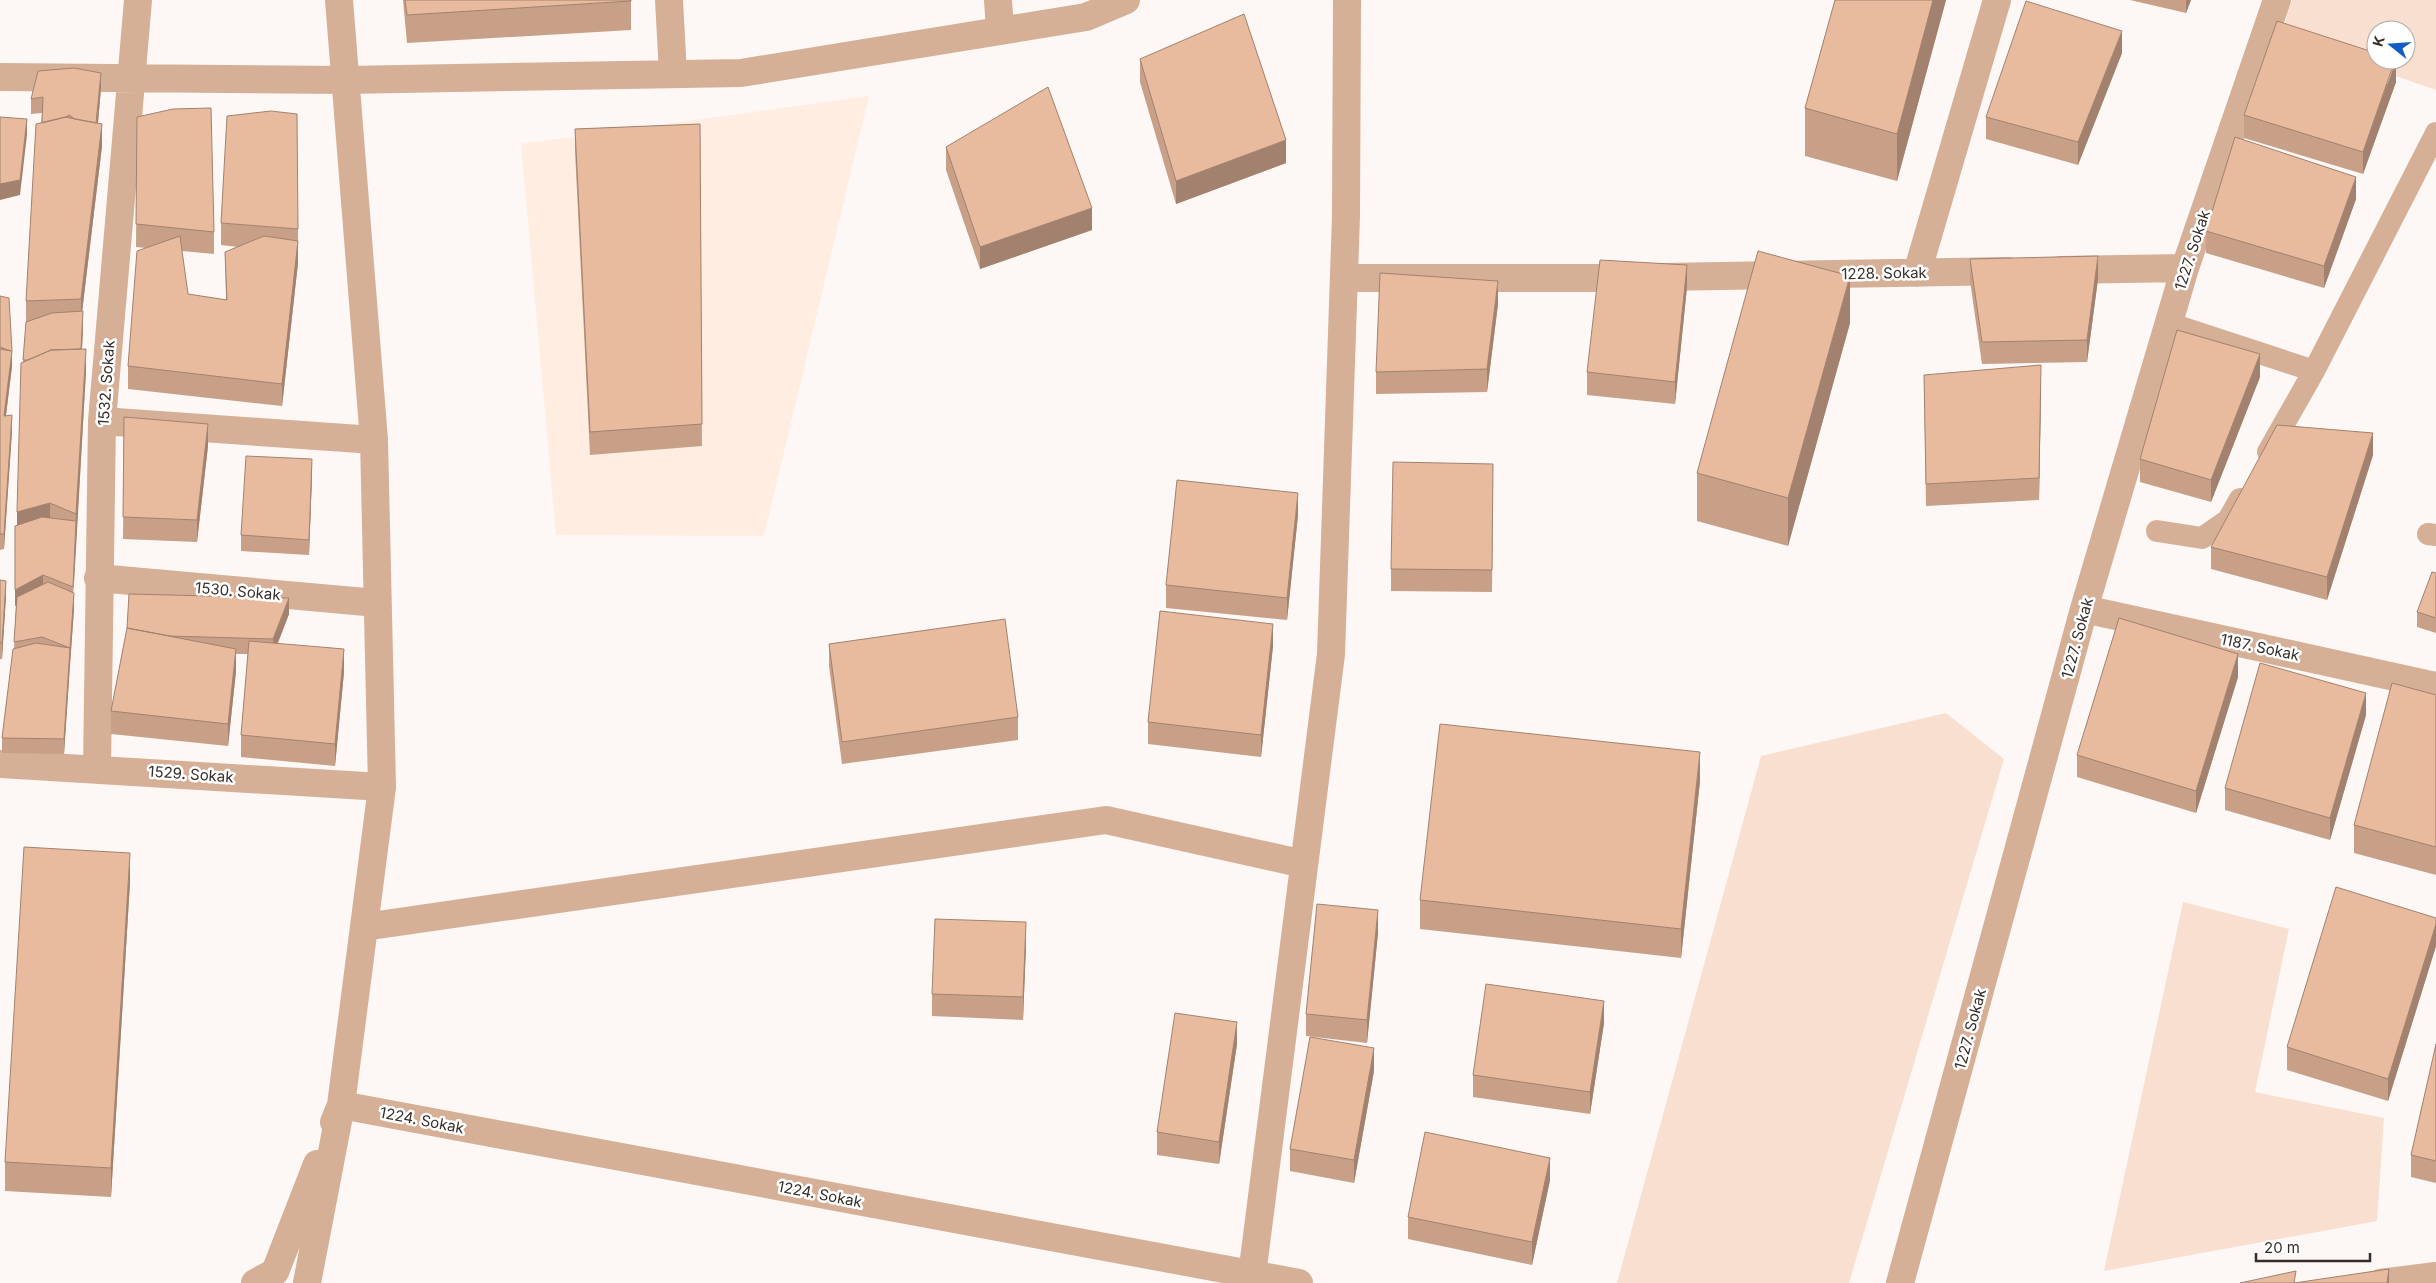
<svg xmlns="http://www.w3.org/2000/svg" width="2436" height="1283" viewBox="0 0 2436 1283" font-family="Inter,sans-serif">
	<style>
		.built { fill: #ffede2 }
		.green { fill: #f9dfcf; fill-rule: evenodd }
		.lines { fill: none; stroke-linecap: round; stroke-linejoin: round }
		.service { stroke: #d6af97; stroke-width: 22 }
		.minor { stroke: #d6af97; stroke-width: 28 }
		.wall { fill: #c8a088 }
		.shaded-wall { fill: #a2826f }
		.building { fill: #e8ba9e; stroke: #a2826f }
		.labels { text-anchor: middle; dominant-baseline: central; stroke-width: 5; stroke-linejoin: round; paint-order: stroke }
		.street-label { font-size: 15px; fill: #362d28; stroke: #fff }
	</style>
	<rect width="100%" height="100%" fill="#fdf8f5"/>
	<!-- built -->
	<path class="built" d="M869,96l-105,440 -208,-1 -35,-391z"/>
	<!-- green -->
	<path class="green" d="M2292,0h144v90l-155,-54zM2376,30h30v30h-30z
		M1946,713l58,46 -155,524h-232l144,-527z
		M2183,902l106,27 -34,163 129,26 -7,103 -273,50z"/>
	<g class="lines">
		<!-- service -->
		<path class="service" d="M2168,323l146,48
			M2268,452l46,-81 122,-238
			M2157,531l45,7 26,-18 12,-21
			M2428,534l8,1"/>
		<!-- minor -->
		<path class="minor" d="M669,0l4,74
			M998,0l2,30
			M0,77l345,3 396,-7 345,-56 40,-17
			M2061,270l124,-2
			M1917,273l80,-273
			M1344,278h260l404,-7
			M102,421l272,19
			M98,578l279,25
			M2084,609l352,77
			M0,764l382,23
			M97,768l5,-347 36,-421
			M364,927l742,-107 198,44
			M334,1122l7,-17 958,178
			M255,1283l20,-11 42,-108
			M307,1283l34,-178 41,-318 -8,-347 -35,-440
			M1251,1283l80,-629 15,-438 1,-216
			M1900,1283l184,-674 101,-341 92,-268
			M2380,1283l56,-7"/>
	</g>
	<!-- wall -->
	<path class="wall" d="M403,0h228v30l-224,13z
		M1835,0h111l-49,181 -92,-25v-48z
		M2130,0h61l-5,13z
		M2122,53l-44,112 -92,-26v-22z
		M1140,59l146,104 -110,41 -36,-122z
		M2396,82l-33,92 -119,-36v-23z
		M101,88l-3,35 4,23 -20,165 1,16 -1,22 4,22 -13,222 1,16 -10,145 -62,-1v-15l12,-90 2,-43 -1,1 8,-244 3,-39v-22l16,-188 -11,1v-15z
		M137,117l77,115v22l-32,-3 6,43 38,6 -1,-48 13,-5 -17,-2v-22l77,6v34l-16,143 -154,-17v-23l18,-118 -10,-1z
		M700,124l2,322 -112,9 -15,-304v-22z
		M946,147l146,83 -112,39 -34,-99z
		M2356,199l-32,89 -118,-35v-22z
		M1970,259l128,20 -11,83 -105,2 -12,-83z
		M1687,287l-12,117 -88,-9v-23z
		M0,296l12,70 -6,50 6,15 -8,118 -4,1z
		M1498,304l-11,88 -111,2v-22z
		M1850,323l-62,223 -91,-25v-48z
		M1924,375l117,13 -2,112 -113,6z
		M2260,377l-49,125 -71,-20v-23z
		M124,417l84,29 -11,96 -74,-3z
		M2373,455l-46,145 -116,-31v-22z
		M1493,464l-1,128 -101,-1v-22z
		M312,475l-3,80 -68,-4v-16z
		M1298,515l-11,105 -121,-12v-23z
		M2436,573v60l-19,-6v-15z
		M0,580l6,16 -4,63h-2z
		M289,614l-11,29 66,29 -9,94 -94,-9v-22l7,-81h-12v17l-8,75 -117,-12v-23l16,-83z
		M829,644l189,73v23l-176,24 -13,-98z
		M1273,646l-12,111 -113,-13v-22z
		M2238,677l-42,136 -119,-36v-22z
		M2436,695v180l-82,-22v-28z
		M2366,715l-36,125 -105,-30v-22z
		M1700,781l-19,177 -261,-29v-29z
		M130,882l-19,315 -106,-6v-29z
		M2436,918v28l-48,155 -101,-31v-23z
		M1378,933l-11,110 -61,-7v-22z
		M1026,945l-3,75 -91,-4v-22z
		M1604,1023l-14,91 -117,-17v-22z
		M1237,1044l-18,120 -62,-9v-23z
		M2436,1044v139l-25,-6v-22z
		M1374,1071l-20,112 -64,-12v-22z
		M1550,1180l-18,85 -124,-26v-22z"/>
	<!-- shaded-wall -->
	<path class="shaded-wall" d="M1933,0h13l-49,181v-47z
		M2186,0h5l-5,13z
		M2122,31v22l-44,112v-23z
		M2396,60v22l-33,92v-22z
		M101,73v15l-5,57v-15z
		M27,119v16l-7,60 -20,5v-16z
		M102,124v22l-21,175v-22z
		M1286,140v23l-110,41v-23z
		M2356,177v22l-32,89v-22z
		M1092,208v22l-112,39v-22z
		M298,241v22l-16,143v-22z
		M2098,256v23l-11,83v-22z
		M1687,265v22l-12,117v-22z
		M1850,276v47l-62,223v-48z
		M1498,281v23l-11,88v-23z
		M83,311v16l-2,45v-16z
		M86,349v22l-13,231 3,-88z
		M12,351v15l-8,65v-15z
		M2260,354v23l-49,125v-22z
		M2041,365v23l-2,112v-22z
		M12,415v16l-8,118v-15z
		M208,424v22l-11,96v-22z
		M2373,433v22l-46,145v-23z
		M312,459v16l-3,80v-15z
		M1298,493v22l-11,105v-22z
		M50,503v22l-33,10v-23z
		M43,575v16l-28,15v-16z
		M6,581v15l-4,63v-16z
		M74,593v16l-4,54v-15z
		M289,598v16l-16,41v-16z
		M1273,624v22l-12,111v-22z
		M70,648v15l-6,91v-15z
		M236,649v22l-8,75v-22z
		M344,649v23l-9,94v-22z
		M2238,654v23l-42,136v-22z
		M2366,693v22l-36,125v-22z
		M1700,752v29l-19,177v-29z
		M130,853v29l-19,315v-29z
		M1378,910v23l-11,110v-23z
		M1026,922v23l-3,75v-23z
		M2436,924v22l-48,155v-22z
		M1604,1001v22l-14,91v-22z
		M1237,1022v22l-18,120v-22z
		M1374,1048v23l-20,112v-23z
		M1550,1158v22l-18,85v-23z
		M2389,1269v14h-2z"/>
	<!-- building -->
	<path class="building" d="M405,0h226v1l-224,14z
		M1835,0h98l-36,134 -92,-26z
		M2026,1l96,30 -44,111 -92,-25z
		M1244,14l42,126 -110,41 -36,-122z
		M2277,21l99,32v7h19l-32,92 -119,-37z
		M74,68l27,5 -5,50 -21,-4 -6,-4 -3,2 -24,6 1,-26 -12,2 7,-28z
		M1048,87l44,121 -112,39 -34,-100z
		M211,108l3,124 -78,-8 1,-107 36,-8z
		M271,111l26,3 1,115 -77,-6 6,-107z
		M0,117l27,2 -7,61 -20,4z
		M65,117l37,7 -21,175 -55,2 10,-177z
		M700,124l2,300 -112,8 -15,-303z
		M2235,137l121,40 -32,89 -118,-35z
		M180,236l8,58 39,6 -2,-48 39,-16 34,5 -16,143 -154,-18 9,-115z
		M1758,251l92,25 -62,222 -91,-25z
		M2098,256l-11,84 -105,2 -12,-83z
		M1600,260l87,5 -12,117 -88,-10z
		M1380,273l118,8 -11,88 -111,3z
		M0,296l9,2 3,53 -8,65 8,-1 -8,119h-4v-185l11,2 -11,-4z
		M83,311l-2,38 -30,1 -23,10h-5l3,-38 26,-9z
		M2177,330l83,24 -49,126 -71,-21z
		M86,349l-10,165 -26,-11 -33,9 4,-149 30,-13z
		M2041,365l-2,113 -113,6 -2,-109z
		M124,417l84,7 -11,96 -74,-3z
		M2277,425l96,8 -46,144 -116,-30z
		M246,456l66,3 -3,81 -68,-5z
		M1393,462l100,2 -1,106 -101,-1z
		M1177,480l121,13 -11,105 -121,-13z
		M42,517l34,4 -3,66 -30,-12 -28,15v-64z
		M2432,572l4,1v45l-19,-6z
		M0,580l6,1 -4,62h-2z
		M48,582l26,11 -4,55 -28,-11 -28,5 3,-45z
		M129,594l160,4 -16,41 -103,-3 -43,-8z
		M1160,611l113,13 -12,111 -113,-13z
		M2119,618l119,36 -42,137 -119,-36z
		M1005,619l13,98 -176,25 -13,-98z
		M127,628l109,21 -8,75 -117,-13z
		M249,641l95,8 -9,95 -94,-9z
		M36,643l34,5 -6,91 -62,-1 11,-89z
		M2260,663l106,30 -36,125 -105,-30z
		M2392,683l44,12v152l-82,-22z
		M1440,724l260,28 -19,177 -261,-29z
		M24,847l106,6 -19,315 -106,-6z
		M2336,887l100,31v6l-48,155 -101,-32z
		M1317,904l61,6 -11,110 -61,-6z
		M935,919l91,3 -3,75 -91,-3z
		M1486,984l118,17 -14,91 -117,-17z
		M1175,1013l62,9 -18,120 -62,-10z
		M1310,1037l64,11 -20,112 -64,-11z
		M2436,1044v117l-25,-6z
		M1425,1132l125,26 -18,84 -124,-25z
		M2389,1269l-2,14h-147l56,-12 -2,12z"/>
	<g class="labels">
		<!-- street labels -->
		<g class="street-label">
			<text transform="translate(2192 250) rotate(-72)">1227. Sokak</text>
			<text transform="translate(1884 273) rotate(-1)">1228. Sokak</text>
			<text transform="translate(106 383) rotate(-86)">1532. Sokak</text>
			<text transform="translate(238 591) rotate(5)">1530. Sokak</text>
			<text transform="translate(2077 638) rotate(-75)">1227. Sokak</text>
			<text transform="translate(2260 647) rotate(12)">1187. Sokak</text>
			<text transform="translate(191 774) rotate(4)">1529. Sokak</text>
			<text transform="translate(1970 1029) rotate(-75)">1227. Sokak</text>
			<text transform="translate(422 1120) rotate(11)">1224. Sokak</text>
			<text transform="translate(820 1194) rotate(11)">1224. Sokak</text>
		</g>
	</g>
	<!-- north arrow -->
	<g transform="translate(2391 45) rotate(287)"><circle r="24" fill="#ffffff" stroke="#afaba9"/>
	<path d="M0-4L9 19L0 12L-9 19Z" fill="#125cc6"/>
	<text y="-8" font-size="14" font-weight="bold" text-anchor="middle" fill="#362d28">K</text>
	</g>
	<!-- scale -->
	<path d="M2256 1253v8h114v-8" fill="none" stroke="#362d28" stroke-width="2.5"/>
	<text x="2264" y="1253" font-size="15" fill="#362d28" stroke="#ffffff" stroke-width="4" paint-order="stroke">20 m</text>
</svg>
